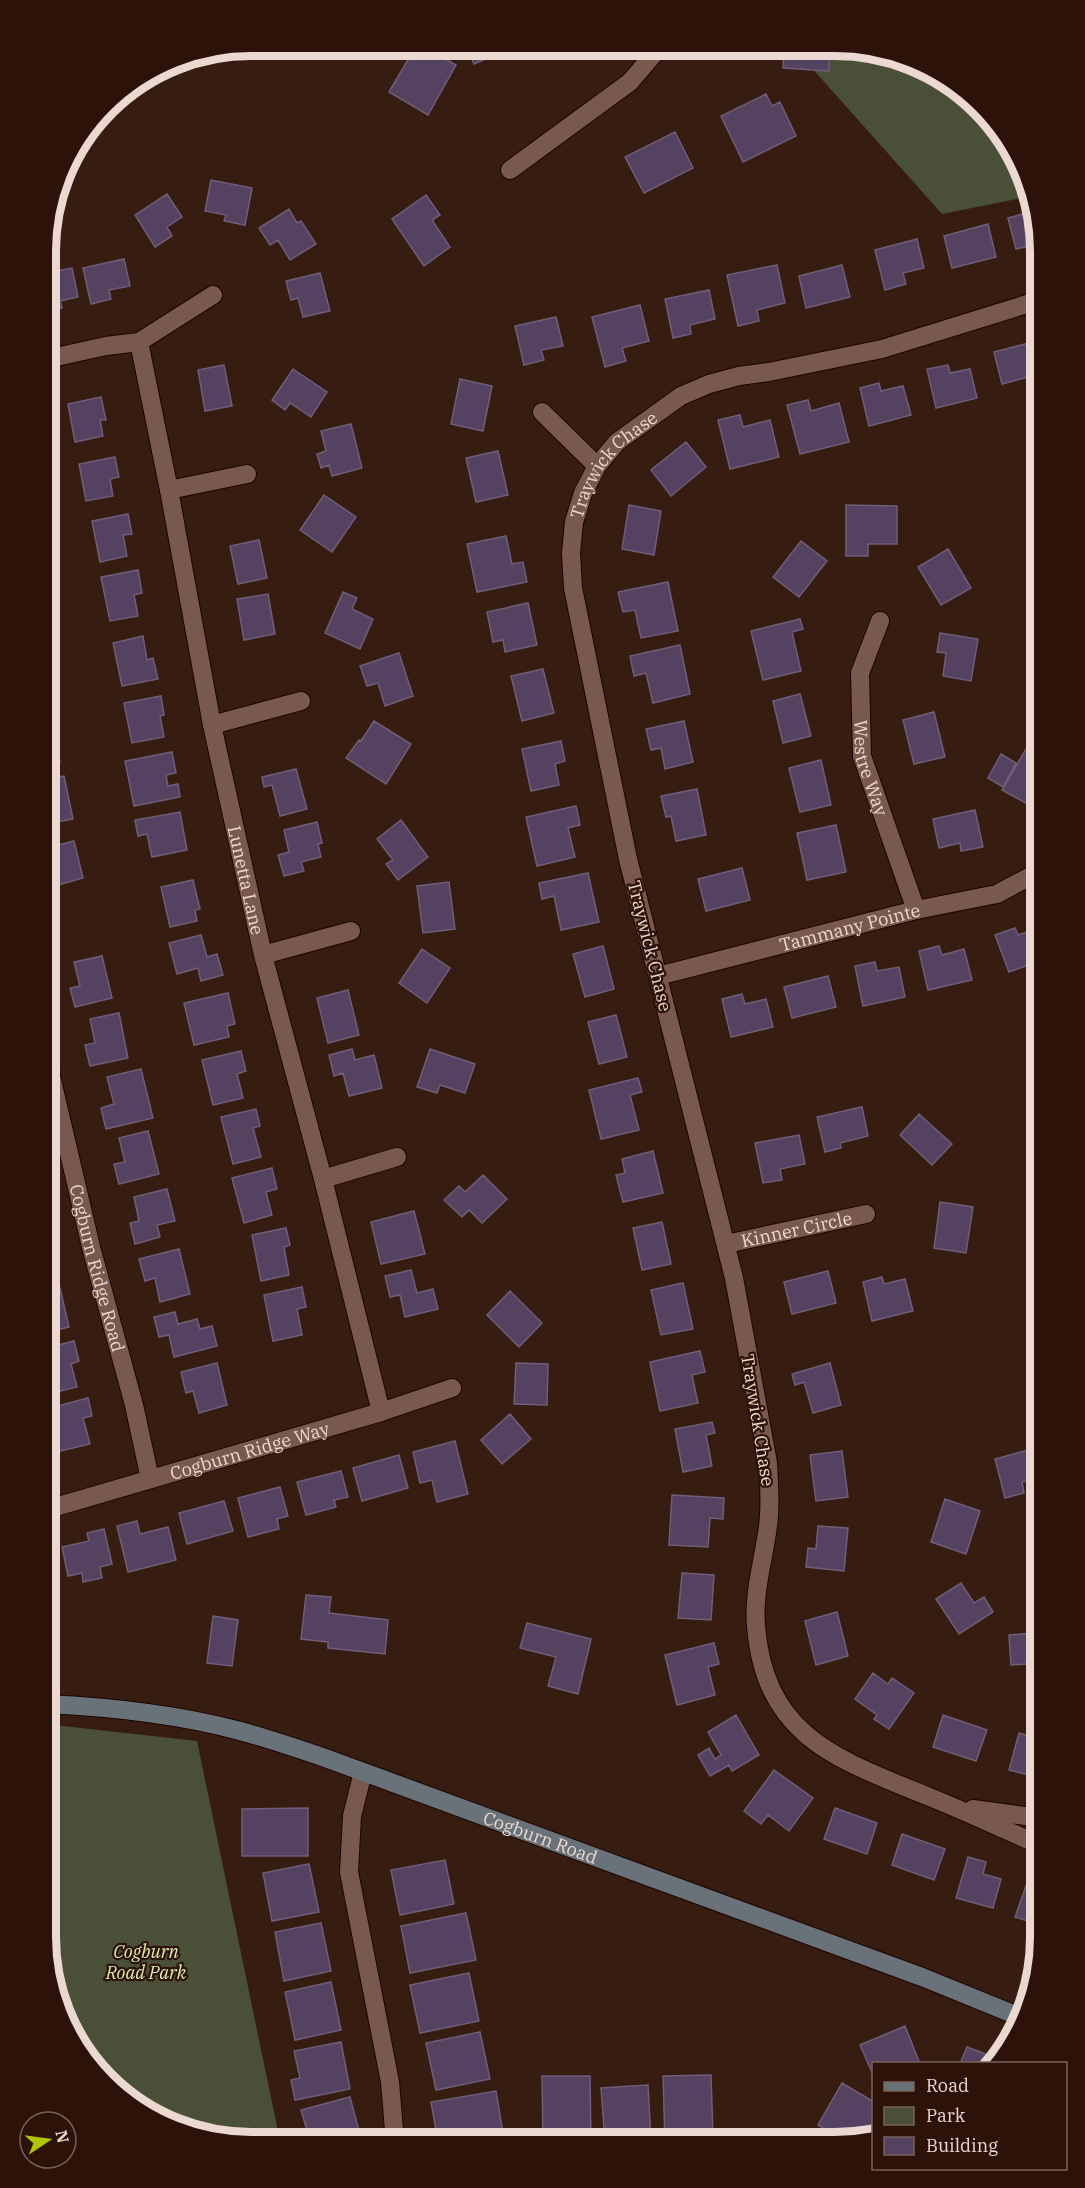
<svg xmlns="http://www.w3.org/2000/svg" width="1085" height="2188" viewBox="0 0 1085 2188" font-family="'IBM Plex Serif',serif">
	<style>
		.green { fill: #4a5038 }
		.building { fill: #544260; stroke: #6e5e78; stroke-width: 1.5 }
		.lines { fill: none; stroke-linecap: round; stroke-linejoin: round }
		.street-casing { stroke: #1d0501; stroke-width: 20 }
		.secondary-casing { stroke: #1d0501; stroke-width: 20 }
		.street { stroke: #79594d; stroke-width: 18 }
		.secondary { stroke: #697279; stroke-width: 18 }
		.labels { text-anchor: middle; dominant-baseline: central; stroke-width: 4.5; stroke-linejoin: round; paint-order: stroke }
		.street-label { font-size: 18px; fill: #ebd8d1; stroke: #2c1209 }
		.park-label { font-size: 18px; font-style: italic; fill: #ddedaf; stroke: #2c1209 }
		.rim { fill: none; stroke: #ebd8d1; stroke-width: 8 }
	</style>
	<rect width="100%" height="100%" fill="#371c12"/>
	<!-- green -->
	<path class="green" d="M794,48l80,1 96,47 59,89 2,11 -89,18z
		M45,1724l152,17 83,400h-57l-63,-19 -45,-30 -59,-89 -11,-65z"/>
	<!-- building -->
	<path class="building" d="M416,46h7l33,19 -28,50 -39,-23z
		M466,46l56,1 -17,7 -1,-3 -30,13z
		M784,48l46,1 -1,22 -46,-3z
		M766,94l6,12 8,-4 16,34 -53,26 -22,-46z
		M675,132l18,36 -49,25 -19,-36z
		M211,180l41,8 -7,37 -21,-4 2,-6 -21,-4z
		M167,194l15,23 -15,10 5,9 -17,11 -20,-32z
		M426,195l14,20 -8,5 18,27 -26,19 -32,-47z
		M289,209l8,14 4,-2 15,23 -26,16 -12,-20 -8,5 -11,-17z
		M1034,211l5,33 -23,5 -8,-31z
		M988,224l8,33 -44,11 -8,-32z
		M917,239l7,29 -21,5 3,11 -21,6 -10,-40z
		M124,259l6,27 -21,4 2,9 -20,5 -8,-36z
		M47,262h2l2,10 21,-4 6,29 -18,4 2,7 -15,3z
		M777,265l8,38 -28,7 2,11 -21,5 -11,-51z
		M842,265l8,32 -44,11 -7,-32z
		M320,273l10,38 -27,6 -5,-19 -7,2 -5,-19z
		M709,290l6,29 -25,6 1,9 -18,4 -8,-39z
		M640,305l9,36 -27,7 4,13 -21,6 -13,-50z
		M556,317l7,29 -22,4 3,10 -20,5 -9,-39z
		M1037,341l3,12v21l-38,10 -8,-32z
		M224,365l8,41 -27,5 -7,-41z
		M948,365l2,8 20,-4 7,29 -41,10 -9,-39z
		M293,369l34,23 -16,25 -21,-14 -5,7 -13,-10z
		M460,379l32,7 -9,45 -32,-7z
		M879,383l2,8 22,-5 8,29 -42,11 -9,-38z
		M101,397l5,23h-6l3,16 -28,6 -7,-38z
		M808,400l3,11 28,-8 10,39 -49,12 -13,-49z
		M740,415l3,12 27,-7 9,37 -49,12 -12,-49z
		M351,424l11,44 -30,8 -3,-11 -8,3 -4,-14 9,-3 -5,-20z
		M686,442l20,25 -35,29 -20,-26z
		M498,451l10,44 -32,7 -10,-44z
		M115,457l4,20 -9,2 3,17 -27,5 -7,-37z
		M324,495l32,22 -24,35 -32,-22z
		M629,505l32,6 -7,44 -32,-6z
		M846,505l51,1v38h-29v12h-22z
		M128,514l4,20 -9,1 4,21 -27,6 -8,-41z
		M506,536l6,28 11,-2 4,20 -50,10 -10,-48z
		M259,540l8,38 -29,6 -8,-38z
		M801,541l26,20 -28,36 -26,-20z
		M948,549l23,39 -30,17 -23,-38z
		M138,570l4,23 -8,2 4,21 -28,5 -9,-44z
		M668,582l10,49 -37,7 -6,-28 -12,2 -5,-20z
		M343,592l14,6 -5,11 21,10 -13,30 -35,-16z
		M268,594l7,40 -31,6 -7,-41z
		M528,603l9,42 -32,7 -2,-12 -10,2 -6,-30z
		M800,619l3,10 -11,3 9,39 -38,9 -12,-49z
		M940,633l38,6 -7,42 -28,-5 3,-23 -9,-1z
		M143,636l4,24 6,-2 5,21 -36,7 -9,-43z
		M680,645l10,49 -37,9 -7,-30 -12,3 -4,-20z
		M399,653l14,43 -28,10 -7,-23 -11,3 -7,-20z
		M543,669l11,44 -32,8 -11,-45z
		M800,694l11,42 -28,7 -10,-42z
		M161,696l3,19 -4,1 4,21 -32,6 -8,-40z
		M934,712l11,45 -31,7 -11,-44z
		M51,720l9,42 -14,3v-44z
		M374,721l37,23 -25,40 -40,-26 13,-18 2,1z
		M684,721l9,41 -28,7 -4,-21 -10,2 -5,-21z
		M561,741l4,20 -10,3 4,21 -28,6 -9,-42z
		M1026,749l14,9v32l-9,16 -29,-16z
		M172,752l4,21 -10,2 2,11 10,-2 2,13 -46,9 -9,-45z
		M1001,754l15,9 -13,24 -15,-9z
		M821,760l10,45 -31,7 -11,-44z
		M296,769l11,40 -27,7 -8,-31 -8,2 -2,-10z
		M64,776l9,43 -27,5v-45z
		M697,789l9,46 -30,6 -5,-25 -5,1 -5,-21z
		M576,806l4,19 -12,3 7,29 -38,9 -11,-49z
		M975,810l8,37 -22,4 -1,-8 -21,5 -6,-29z
		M180,812l7,38 -35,7 -5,-23 -9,2 -3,-16z
		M401,820l27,37 -30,23 -12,-16 7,-4 -16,-21z
		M317,822l5,21 -4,1 3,13 -20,5 3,9 -20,5 -6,-21 11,-3 -5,-22z
		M836,825l10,47 -39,8 -10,-47z
		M74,841l9,37 -25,7 -5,-19 -7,1v-19z
		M742,868l8,32 -44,11 -8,-32z
		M588,873l11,49 -38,8 -7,-34 -12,3 -3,-16z
		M193,880l7,29 -5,1 2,11 -27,6 -9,-40z
		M449,882l6,47 -32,4 -6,-47z
		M1015,928l3,7 21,-7 1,33 -31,11 -14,-37z
		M201,935l6,22 10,-3 6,21 -22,6 -3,-13 -21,6 -8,-31z
		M603,946l11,43 -29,8 -12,-43z
		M939,946l3,9 22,-6 8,31 -44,10 -9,-39z
		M422,949l28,19 -23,35 -28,-20z
		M102,956l10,42 -37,9 -5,-19 10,-2 -6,-24z
		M875,962l2,9 22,-4 6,30 -42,9 -8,-40z
		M828,976l8,31 -44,11 -8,-31z
		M348,990l11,45 -31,8 -11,-45z
		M228,993l7,31 -8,2 2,11 -35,8 -10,-42z
		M742,994l3,10 21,-5 7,28 -42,10 -9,-38z
		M119,1013l9,45 -38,8 -5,-21 10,-2 -5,-24z
		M616,1015l11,42 -28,7 -11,-42z
		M352,1049l3,11 19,-5 8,33 -33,8 -6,-23 -9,3 -5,-21z
		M430,1049l45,15 -10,29 -25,-8 -3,8 -20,-6z
		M241,1051l5,20 -9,3 6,24 -30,7 -11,-45z
		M141,1069l12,49 -47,11 -5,-21 13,-4 -7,-27z
		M638,1078l4,14 -12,3 9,35 -38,9 -12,-49z
		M862,1107l6,29 -28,7 1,5 -16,4 -8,-35z
		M256,1109l4,17 -7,2 8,29 -28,7 -12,-47z
		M919,1114l33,30 -20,21 -32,-30z
		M148,1131l11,43 -40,10 -5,-20 11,-2 -6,-24z
		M799,1135l6,29 -25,5 2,11 -19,3 -8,-40z
		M653,1151l10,42 -40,9 -7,-27 9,-2 -3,-14z
		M272,1168l5,21 -11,3 6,23 -28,8 -12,-45z
		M483,1175l24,24 -25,24 -13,-13 -7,7 -18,-17 15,-14 6,6z
		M167,1189l8,32 -18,4 3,12 -25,7 -5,-21 9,-2 -5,-24z
		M940,1202l33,5 -7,46 -32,-5z
		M414,1211l11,43 -44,10 -10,-42z
		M662,1222l9,42 -29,6 -9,-42z
		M286,1228l4,17 -6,2 5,28 -28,6 -9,-46z
		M179,1249l11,45 -30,8 -5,-24 -10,3 -6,-22z
		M411,1270l6,23 16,-4 5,20 -33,8 -5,-22 -10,2 -5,-21z
		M828,1271l8,32 -44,11 -8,-32z
		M882,1277l2,7 21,-5 8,32 -41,10 -9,-39z
		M683,1283l10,46 -32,6 -10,-45z
		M302,1287l4,20 -9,2 5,26 -29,6 -9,-46z
		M60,1288l9,39 -23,6v-41z
		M510,1291l32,32 -23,24 -32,-32z
		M175,1312l3,12 19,-5 3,10 12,-3 5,20 -43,11 -5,-22 -10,2 -5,-20z
		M74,1341l5,20 -8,3 6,23 -29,7 -2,-11v-35z
		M700,1351l5,21 -13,3 6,28 -38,8 -10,-49z
		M217,1363l10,42 -28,8 -6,-22 -7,2 -5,-21z
		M516,1363l32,1 -1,41 -33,-1z
		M830,1363l11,42 -28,8 -9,-31 -9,3 -3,-11z
		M88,1398l4,18 -9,2 7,26 -30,7 -10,-43z
		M510,1414l21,25 -29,25 -21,-24z
		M712,1422l3,11 -9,2 6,31 -29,6 -8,-43z
		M455,1441l13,53 -31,8 -5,-22 -12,3 -7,-31z
		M1036,1448l4,14v16l-18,4 2,11 -19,5 -10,-39z
		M842,1451l6,46 -32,4 -6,-46z
		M399,1455l9,33 -46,13 -9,-33z
		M341,1471l7,26 -14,3 2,7 -30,8 -9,-33z
		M280,1487l8,29 -11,3 2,10 -31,8 -10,-39z
		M672,1495l52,3 -1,21 -13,-1 -2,29 -39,-2z
		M945,1499l35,12 -14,43 -35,-12z
		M224,1501l9,30 -46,13 -8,-31z
		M137,1521l3,13 28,-7 8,33 -48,12 -11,-46z
		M818,1526l30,2 -4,43 -38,-4 2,-19 8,1z
		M104,1529l8,35 -12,3 2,11 -19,4 -1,-9 -14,3 -6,-29 27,-6 -2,-8z
		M49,1556l7,35 -11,2v-36z
		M682,1573l32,2 -3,45 -33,-2z
		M961,1583l13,20 10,-6 9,15 -34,22 -23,-35z
		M306,1595l25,2 -2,16 59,7 -3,34 -57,-6v-6l-27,-3z
		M837,1612l11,44 -32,9 -11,-44z
		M213,1616l25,4 -6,46 -25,-3z
		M527,1623l64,16 -13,55 -30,-8 8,-29 -36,-9z
		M1032,1624h8v39l-29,2 -2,-30 23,-2z
		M714,1643l5,21 -11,3 7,28 -38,10 -12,-50z
		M873,1673l15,11 4,-6 22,15 -25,36 -15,-10 3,-4 -22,-16z
		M736,1715l23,40 -27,16 -3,-6 -19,11 -12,-21 11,-7 6,11 6,-4 -13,-23z
		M943,1715l44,15 -11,31 -43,-14z
		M1019,1733l21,6v39l-31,-8z
		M774,1770l39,28 -24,33 -21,-16 -7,9 -17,-13z
		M308,1808v48h-66v-47z
		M835,1808l42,15 -10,31 -43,-15z
		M902,1834l43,15 -11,31 -42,-15z
		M968,1857l18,5 -3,12 18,5 -8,29 -37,-10z
		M445,1860l9,44 -54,11 -9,-45z
		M309,1864l10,48 -47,9 -9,-48z
		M1026,1886l14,4v35l-25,-8z
		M466,1913l10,47 -66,13 -9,-47z
		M321,1923l10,48 -47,10 -9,-49z
		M469,1973l10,48 -59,12 -10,-48z
		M331,1982l10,48 -46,10 -10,-48z
		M905,2026l15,38h-46v13l-14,-32z
		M480,2032l10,47 -54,11 -10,-47z
		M341,2042l9,47 -55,11 -4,-20 9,-2 -6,-27z
		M967,2047l32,12 -2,5h-37z
		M711,2075l2,61 -22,1v6l-26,-1 -2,-66z
		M542,2076h48l1,64h-48z
		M842,2083l32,19v35l-29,4 -27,-16z
		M648,2085l3,55 -46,2 -4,-54z
		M496,2091l8,48 -16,3h-50l-7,-40z
		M350,2097l12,45 -52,-1 -9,-31z"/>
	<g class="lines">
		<!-- street casing -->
		<g class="street-casing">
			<g id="street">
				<path d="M510,170l120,-88 29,-34"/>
				<path id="s1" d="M139,342l30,148 43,235 51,230 60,224 58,233"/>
				<path d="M47,359l59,-13 33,-4 74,-47"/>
				<path d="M542,412l55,54"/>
				<path d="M169,490l78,-16"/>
				<path id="s2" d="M880,621l-20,52 2,83 54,154"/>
				<path d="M212,725l89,-24"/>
				<path d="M263,955l88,-24"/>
				<path id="s3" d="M658,976l258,-66 81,-16 43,-23"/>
				<path id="s4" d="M46,1055l45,192 43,158 16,74"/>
				<path d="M323,1179l74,-22"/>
				<path id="s5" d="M726,1244l140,-30"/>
				<path id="s6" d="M45,1510l336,-98 71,-24"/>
				<path d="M363,1772l-11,44 -3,56 41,210 5,60"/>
				<path d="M973,1809l67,9"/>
				<path id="s7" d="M1040,1845c-38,-16 -75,-34 -113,-49 -90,-37 -162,-59 -171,-170 -3,-34 8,-67 12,-100 3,-21 1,-42 0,-63l-34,-185 -106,-419 -55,-271 -2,-35 3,-31 9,-29 14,-27 20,-24 64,-46 28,-12 30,-8 30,-4 113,-23 158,-49"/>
			</g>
		</g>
		<!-- secondary casing -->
		<g class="secondary-casing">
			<g id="secondary">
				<path id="s8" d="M45,1704c66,3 132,10 195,27 30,8 59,18 88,28l594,218 101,41"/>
			</g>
		</g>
		<!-- street -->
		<use href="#street" class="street"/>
		<!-- secondary -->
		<use href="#secondary" class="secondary"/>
	</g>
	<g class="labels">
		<!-- street labels -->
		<g class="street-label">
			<text stroke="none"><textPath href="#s7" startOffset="1581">Traywick Chase</textPath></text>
			<text stroke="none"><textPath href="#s2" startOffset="152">Westre Way</textPath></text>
			<text stroke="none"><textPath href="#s1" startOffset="549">Lunetta Lane</textPath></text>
			<text stroke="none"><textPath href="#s3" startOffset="198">Tammany Pointe</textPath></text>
			<text transform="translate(650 946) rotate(76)">Traywick Chase</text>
			<text stroke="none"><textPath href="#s5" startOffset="72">Kinner Circle</textPath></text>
			<text stroke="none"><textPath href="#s4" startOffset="219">Cogburn Ridge Road</textPath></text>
			<text transform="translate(758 1420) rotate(81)">Traywick Chase</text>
			<text stroke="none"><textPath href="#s6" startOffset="213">Cogburn Ridge Way</textPath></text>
			<text stroke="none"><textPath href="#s8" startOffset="516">Cogburn Road</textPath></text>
		</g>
		<!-- park labels -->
		<g class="park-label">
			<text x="146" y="1951">Cogburn<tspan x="146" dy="21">Road Park</tspan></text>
		</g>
	</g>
	<!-- crop -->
	<path d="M0 0H1085V2188H0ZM251 56H835A195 195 0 0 1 1030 251V1937A195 195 0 0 1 835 2132H251A195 195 0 0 1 56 1937V251A195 195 0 0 1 251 56Z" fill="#2c1209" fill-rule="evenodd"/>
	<path class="rim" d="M251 56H835A195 195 0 0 1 1030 251V1937A195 195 0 0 1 835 2132H251A195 195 0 0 1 56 1937V251A195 195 0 0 1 251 56Z"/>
	<!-- legend -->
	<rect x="872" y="2062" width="195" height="108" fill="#2c1209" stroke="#786159" stroke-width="1.5"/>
	<rect x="884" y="2082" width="30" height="9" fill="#697279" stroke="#786159" stroke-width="1.5"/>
	<text x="926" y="2092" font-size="18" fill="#ebd8d1">Road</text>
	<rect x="884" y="2107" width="30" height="18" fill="#4a5038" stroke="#786159" stroke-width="1.5"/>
	<text x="926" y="2122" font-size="18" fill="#ebd8d1">Park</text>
	<rect x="884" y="2137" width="30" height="18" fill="#544260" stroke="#786159" stroke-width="1.5"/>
	<text x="926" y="2152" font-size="18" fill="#ebd8d1">Building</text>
	<!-- north arrow -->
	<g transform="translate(48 2140) rotate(77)"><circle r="28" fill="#2c1209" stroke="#786159" stroke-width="1.5"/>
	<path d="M0-4.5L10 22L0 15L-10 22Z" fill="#afc505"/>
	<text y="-9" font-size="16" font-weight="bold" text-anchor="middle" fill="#ebd8d1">N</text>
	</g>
</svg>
